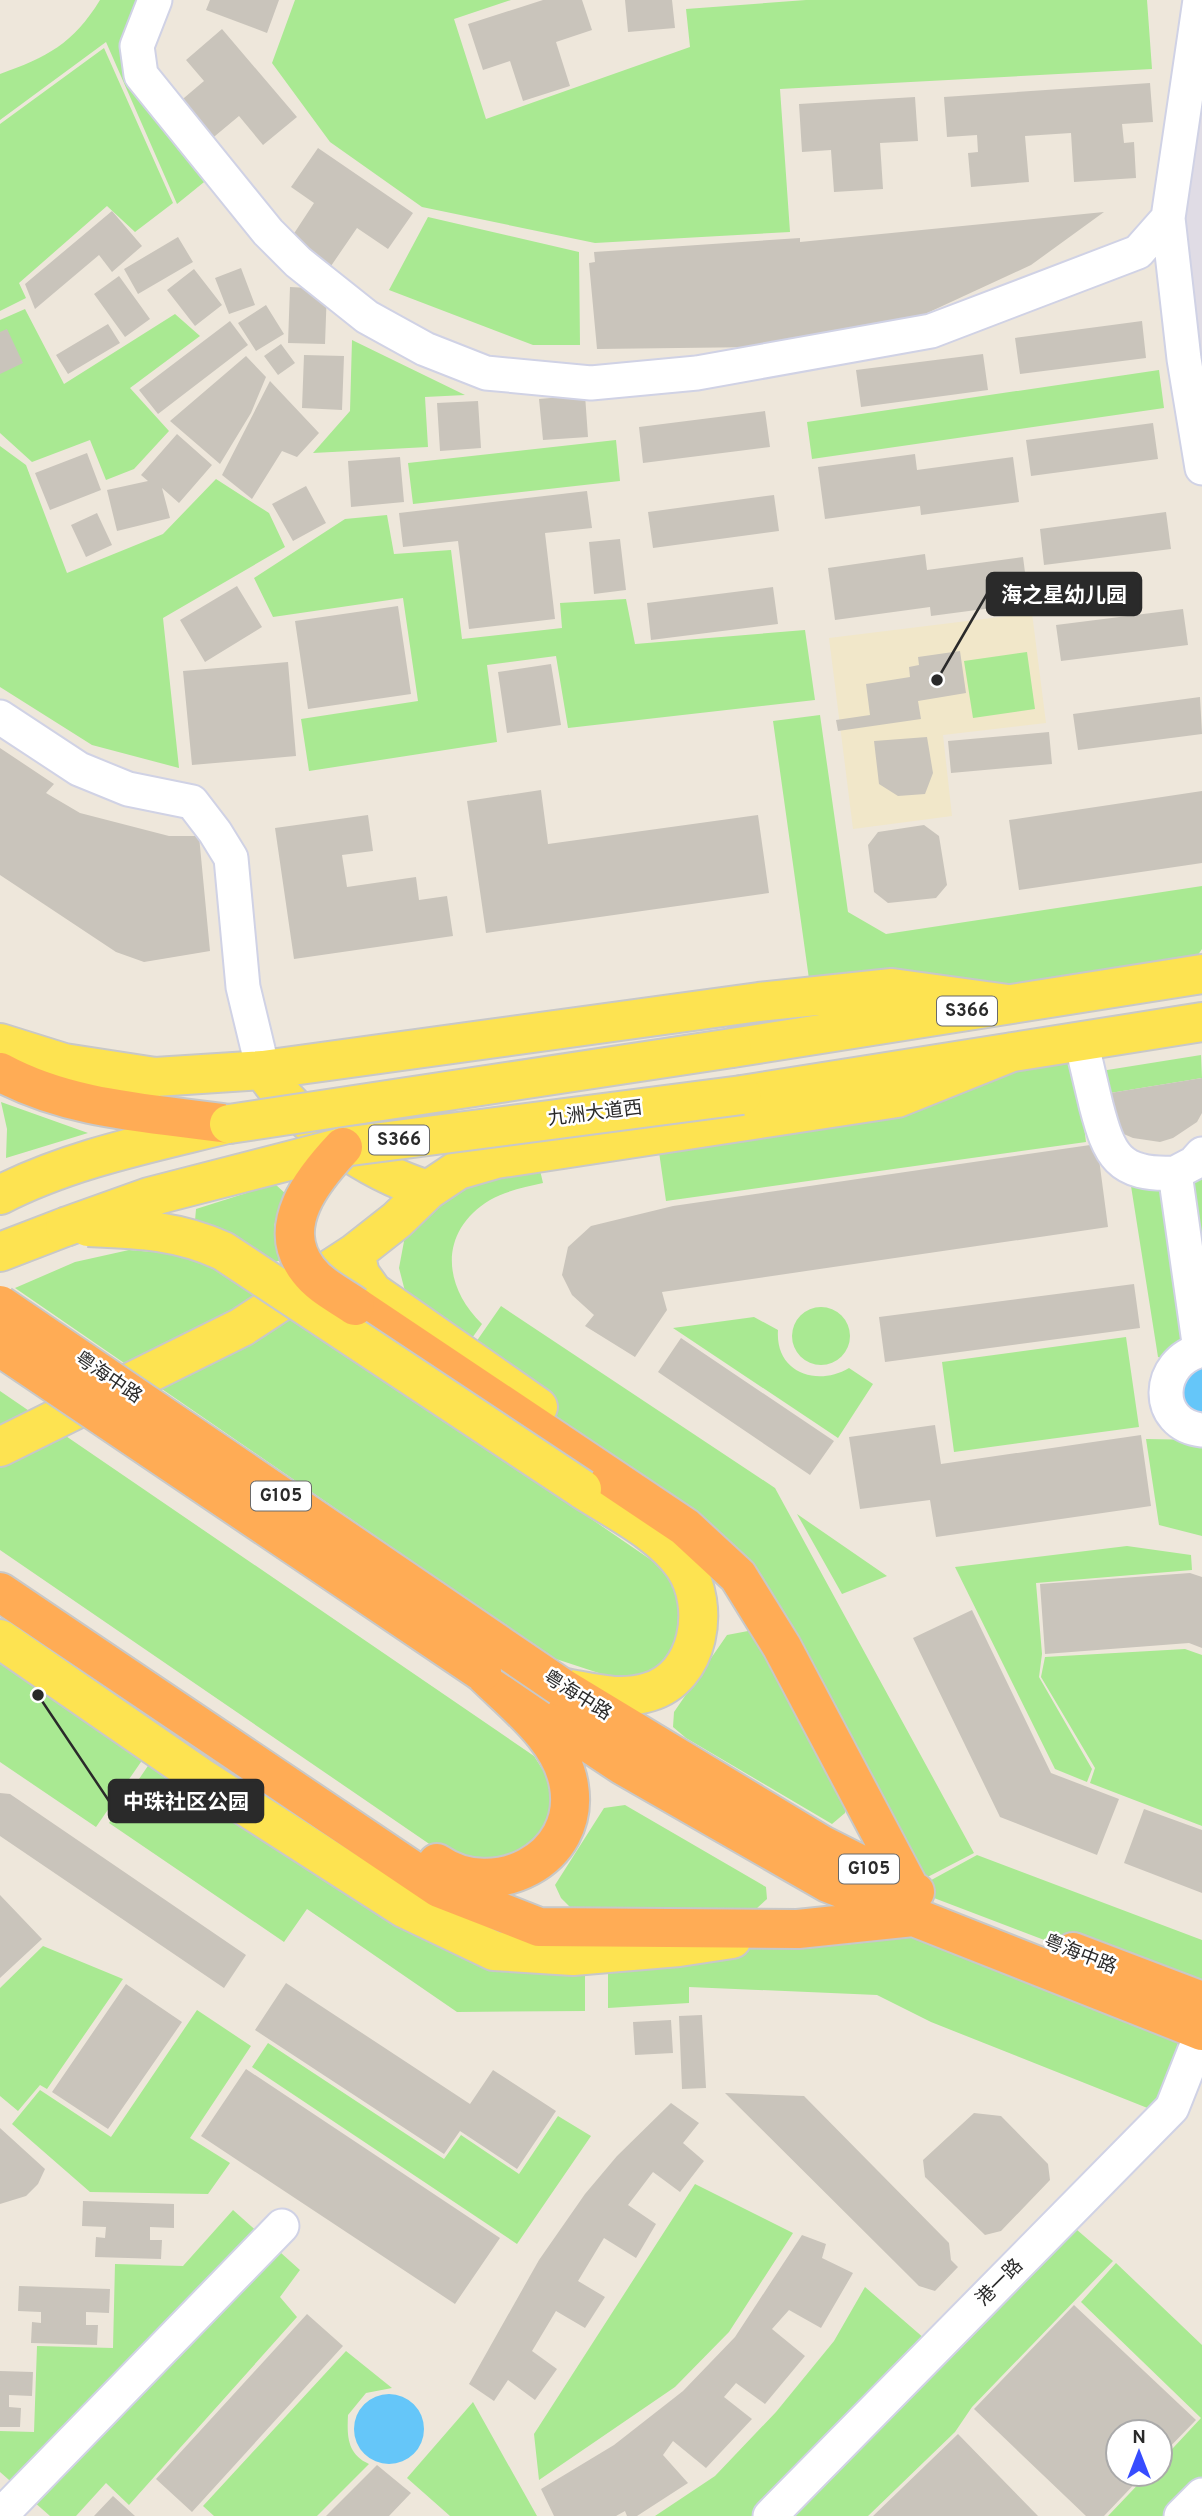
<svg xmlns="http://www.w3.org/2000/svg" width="1202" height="2516" viewBox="0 0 1202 2516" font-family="Overpass,'Noto Sans SC',sans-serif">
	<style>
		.industrial { fill: #e0dce5 }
		.education { fill: #f1e7c9 }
		.green { fill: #a9e992 }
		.water { fill: #65c6f9 }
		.building { fill: #c9c4bb }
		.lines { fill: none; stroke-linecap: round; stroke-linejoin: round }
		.minor-casing { stroke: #d0d2e5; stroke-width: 37 }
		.major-casing { stroke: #c8c8c8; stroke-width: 42 }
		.highway-casing { stroke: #c8c8c8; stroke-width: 42 }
		.minor { stroke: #fff; stroke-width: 33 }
		.major { stroke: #fde351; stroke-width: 38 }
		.highway { stroke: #ffac55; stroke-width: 38 }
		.major-bridge-casing { stroke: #c8c8c8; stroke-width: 42; stroke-linecap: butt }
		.highway-bridge-casing { stroke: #c8c8c8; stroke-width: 42; stroke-linecap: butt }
		.major-bridge { stroke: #fde351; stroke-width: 38 }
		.highway-bridge { stroke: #ffac55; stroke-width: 38 }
		.labels { text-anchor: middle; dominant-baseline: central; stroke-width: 5; stroke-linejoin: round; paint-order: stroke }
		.shield { fill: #fff; stroke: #6a6a6a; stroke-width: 2 }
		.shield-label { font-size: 18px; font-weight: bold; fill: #2a2a2a }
		.street-label { font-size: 19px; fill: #2a2a2a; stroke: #fff }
		.leader { fill: none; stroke: #2a2a2a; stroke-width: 2.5 }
		.callout-dot { fill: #2a2a2a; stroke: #fff; stroke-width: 2.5 }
		.callout { fill: #2a2a2a; stroke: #2a2a2a; stroke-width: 2.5 }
		.callout-label { font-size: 21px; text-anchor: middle; font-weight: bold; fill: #fff }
	</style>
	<rect width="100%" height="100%" fill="#eee7db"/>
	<!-- industrial -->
	<path class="industrial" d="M1202,0v356l-18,3 -16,-141z"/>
	<!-- education -->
	<path class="education" d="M1032,613l14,110 -103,12 9,81 -99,13 -24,-191z"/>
	<!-- green -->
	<path class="green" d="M100,0h51l-19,44 82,130 -37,30 -71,-162 -106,78v-46c47,-17 73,-30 100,-74z
		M295,0h216l-57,19 32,100 204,-72 -4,-38 120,-9h341l5,69 -372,20 10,143 -195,11 -173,-36 -92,-65 -58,-79z
		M104,48l69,155 -38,29 -28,-26 -88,77 7,15 -26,13v-187z
		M428,217l151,35 1,93h-47l-144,-55z
		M25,309l39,75 111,-70 25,22 -70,52 39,43 -35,38 -28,11 -16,-40 -58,22 -32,-29v-113z
		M352,340l113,55 -40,2 3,50 -115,6 37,-42z
		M1159,370l5,38 -352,51 -5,-37z
		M616,440l4,41 -207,23 -5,-41z
		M0,446l26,19 41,108 96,-39 53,-55 53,34 16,34 -122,71 16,150 -87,-23 -92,-58z
		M387,515l7,39 57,-4 11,89 100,-11 -2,-25 66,-4 9,45 170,-14 10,70 -247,28 -12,-72 -69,9 10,77 -188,29 -8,-52 117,-18 -15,-103 -130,19 -19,-39 91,-59z
		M1027,652l8,57 -62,9 -9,-57z
		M820,715l28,197 38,22 316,-48v63l-11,16 -183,27 -91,-21 -107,15 -37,-265z
		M1074,1049l12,93 -420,59 -8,-56z
		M1201,1055l1,23 -98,16 -3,-23z
		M1,1102l87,31 -82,25 1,-29z
		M539,1166l4,17c-18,4 -37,8 -53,17 -51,31 -48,85 -8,124l-12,17 -63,-42 -8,-31 6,-32 53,-51z
		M1202,1175v172l-30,14 -14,-4 -27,-171z
		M275,1184l12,11 -13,30 5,36 -7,1 -77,-41 1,-12z
		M129,1250l49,4 59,22 420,288 31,32 -6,38 -29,40 -36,5 -64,-21 -538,-370 60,-26z
		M501,1306l274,182 199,365 -58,30 -178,-307 -271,-221z
		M792 1336a29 29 0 1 1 58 0a29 29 0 1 1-58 0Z
		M754,1317l24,13c-3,43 39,57 71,38l24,16 -35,54 -165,-110z
		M1126,1337l13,90 -185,25 -12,-90z
		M0,1391l534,365 21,33 -12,46 -37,31 -46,-1 -460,-315z
		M1146,1439l56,1v96l-43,-11z
		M797,1514l90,62 -45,18z
		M1127,1546l64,9 1,15 -156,13 6,71 -3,23 53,92 -5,13 -32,-13 -100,-202z
		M748,1631l18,10 81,160 -2,12 -13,11 -146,-86 -13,-11 1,-15 53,-77z
		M0,1643l152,103 -56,81 -96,-65z
		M1185,1649l17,6v171l-112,-43 5,-15 -54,-91 4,-20z
		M154,1757l431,209v45l-128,1 -150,-103 -23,33 -175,-119z
		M625,1805l141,82 1,12 -11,10 -181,3 -14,-14 -6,-13 49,-77z
		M977,1855l225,85v60l-289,-110z
		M912,1923l279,111 -36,77 -224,-89 -54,-27 -188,-8v16l-81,5v-47z
		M43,1946l80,33 -76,110 -7,-4 -22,26 -18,-15v-108z
		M197,2010l54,36 -61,92 40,25 -22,31 -118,-2 -78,-68 28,-34 71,47z
		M268,2043l176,116 17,-24 58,39 39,-58 33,20 -74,108 -265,-177z
		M695,2184l98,49 -64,99 -54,55 -136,93 -5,-46z
		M233,2210l67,60 -20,27 17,20 -168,188 -23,-22 -30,33h-26l-50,-44v-41l34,1 3,-86 76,2 2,-84 68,2z
		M1069,2223l44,38 -141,146 -17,25 -87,84h-86z
		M1116,2263l86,82v171h-94l40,-42h12v-12l41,-44 -120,-116z
		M865,2287l60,52 -171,177h-99l60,-40 61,-64 58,-71z
		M346,2351l46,37 -26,5 -18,22c-1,21 -1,39 21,49l-52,52h-103l-11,-10z
		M473,2402l64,114h-87l-43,-38z"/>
	<!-- water -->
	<path class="water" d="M1202,1363v55l-15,-7 -8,-26z
		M354 2429a35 35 0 1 1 70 0a35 35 0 1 1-70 0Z"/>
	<!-- building -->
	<path class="building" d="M210,0h69l-12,33 -61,-23z
		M543,0h39l10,30 -36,12 14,44 -47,15 -13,-40 -27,9 -15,-46z
		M625,0h47l3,28 -47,4z
		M222,29l75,88 -34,28 -24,-29 -36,30 -32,-37 33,-28 -18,-21z
		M1150,83l3,39 -31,2 2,19 10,-1 2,36 -62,4 -3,-49 -46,3 4,46 -58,5 -3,-34 10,-1 -1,-17 -30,2 -3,-40z
		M915,97l3,44 -38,2 3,46 -49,3 -3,-42 -29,2 -3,-48z
		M318,148l95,65 -25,36 -31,-21 -26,38 -40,-28 23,-35 -23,-16z
		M112,211l30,35 -30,26 -13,-17 -64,54 -10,-25z
		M1104,212l-73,53 -106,49 -166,33 -162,2 -8,-86 6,-1 -1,-10 206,-14v4z
		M178,237l15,25 -55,32 -14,-25z
		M241,268l14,37 -26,9 -14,-36z
		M194,269l28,36 -27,21 -28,-36z
		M119,276l31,43 -25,18 -31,-43z
		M290,287l37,2 -2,55 -37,-1z
		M266,305l18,29 -28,17 -18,-28z
		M230,321l18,24 -90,69 -19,-24z
		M1142,321l4,37 -126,16 -5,-36z
		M108,324l12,19 -52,31 -12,-19z
		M7,329l16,34 -23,11v-42z
		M281,344l14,19 -17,12 -14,-19z
		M983,354l5,36 -127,17 -5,-37z
		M304,355l40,1 -2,54 -40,-2z
		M246,356l20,21 -15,36 -31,51 -50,-43z
		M270,381l49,52 -22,24 -15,-6 -30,48 -30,-24z
		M585,395l3,42 -45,3 -4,-41z
		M478,401l3,47 -41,3 -3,-48z
		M765,411l5,36 -127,16 -4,-36z
		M1153,423l5,36 -127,17 -5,-36z
		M177,434l35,31 -33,38 -17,-15 8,30 -53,13 -10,-41 41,-9 -7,-6z
		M87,453l14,37 -51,20 -15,-37z
		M915,454l2,16 96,-13 6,45 -98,13 -1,-9 -95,13 -7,-52z
		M400,457l4,45 -53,5 -3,-46z
		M306,486l20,37 -33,18 -21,-37z
		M587,491l5,37 -47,5 10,86 -86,10 -11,-88 -55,6 -4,-34z
		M774,495l5,36 -126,17 -5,-36z
		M1166,512l5,37 -127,16 -4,-36z
		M97,513l15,32 -26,12 -15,-32z
		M620,539l6,51 -32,4 -5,-52z
		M925,554l2,16 96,-13 6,46 -98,13 -1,-9 -95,13 -7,-52z
		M237,586l25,41 -57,35 -25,-42z
		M773,587l5,37 -127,16 -4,-37z
		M398,606l13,88 -103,15 -13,-88z
		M1183,609l5,36 -127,16 -5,-36z
		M960,651l6,42 -48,8 3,18 -83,12 -2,-11 34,-5 -4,-31 44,-7 -1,-10 10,-2 -1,-8z
		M288,662l8,94 -104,9 -9,-94z
		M551,664l10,61 -54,8 -9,-61z
		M1200,697l2,37 -124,16 -5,-36z
		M1049,732l3,32 -101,9 -3,-32z
		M927,737l6,36 -8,21 -27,2 -19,-12 -5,-43z
		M0,748l54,36 -8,9 34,20 89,23h30l11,115 -66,11 -28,-10 -116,-77z
		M541,790l7,54 210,-29 11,78 -283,40 -19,-132z
		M1202,791v72l-183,27 -10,-70z
		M368,815l5,36 -31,4 5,32 69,-10 3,23 28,-4 6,40 -159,23 -19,-131z
		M924,825l15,11 8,49 -11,13 -48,5 -14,-11 -6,-47 10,-13z
		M1202,1078v35l-5,9 -24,16 -13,4 -27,-4 -14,-6 -15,-38z
		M1097,1144l11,83 -446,65 5,18 -32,47 -50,-31 9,-11 -22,-20 -10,-20 6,-28 23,-21 82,-20z
		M1134,1284l6,44 -255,34 -6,-45z
		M681,1338l153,103 -24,34 -152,-103z
		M935,1425l6,39 200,-29 10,71 -215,31 -6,-37 -70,9 -11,-72z
		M1190,1573l12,4v71l-13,-5 -144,11 -5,-70z
		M972,1610l79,163 68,26 -22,56 -97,-38 -87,-179z
		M0,1793l10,1 236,161 -22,33 -224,-152z
		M1144,1809l58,21v63l-78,-30z
		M0,1895l42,44 -42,39z
		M286,1983l184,121 23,-34 63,41 -39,58 -57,-38 -16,23 -189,-124z
		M126,1984l56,38 -74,107 -56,-37z
		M702,2015l4,73 -24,1 -3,-73z
		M671,2020l2,33 -38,2 -2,-33z
		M246,2069l254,169 -45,66 -254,-168z
		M725,2093l79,3 145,147 2,17 7,7 -23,24 -16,-5z
		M671,2103l28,20 -16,20 21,18 -24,31 -27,-20 -25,33 28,19 -20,34 -32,-20 -26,43 27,16 -20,31 -29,-17 -24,40 25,18 -22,31 -27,-20 -14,21 -25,-17 70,-124 46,-66 32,-38z
		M974,2113l27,3 47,48 2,16 -49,51 -16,4 -60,-58 -2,-17z
		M0,2128l45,41 -7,15 -12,12 -26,8z
		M83,2201l91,3v24l-24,-1v13h12l-1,19 -66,-2 1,-20 9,1 1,-11 -24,-1z
		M802,2235l24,9 -4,14 31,15 -32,55 -32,-18 -17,19 33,27 -40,48 -29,-21 -12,14 28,22 -46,49 -33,-27 -10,14 25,28 -51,33h-10l-2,-5 -9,5h-62l-13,-27 73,-44 69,-54 52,-54z
		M19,2286l91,3 -1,24 -23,-1v13h12l-1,20 -66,-2 1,-21 9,1v-11l-23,-1z
		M1074,2305l122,115 -36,37v-25h-42v42h26l-40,42h-18l-112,-107z
		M307,2314l36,32 -151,166 -36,-33z
		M0,2371l33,1 -1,24 -23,-1v12l12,1 -1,19h-20z
		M958,2434l80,82h-165z
		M377,2465l34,28 -22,23h-63z
		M113,2496l22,20h-41z"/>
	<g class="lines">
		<!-- minor casing -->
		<g class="minor-casing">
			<path id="minor" d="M155,0l-18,46 4,29 127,157 30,30 69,55 58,32 61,24 105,10 106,-10 234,-42 207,-79 30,-34
				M1200,0l-32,218 16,141 18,109
				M0,717l79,52 49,20 64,13 23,30 16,26 12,129 20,83
				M1081,1041c5,21 10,43 15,64 13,50 22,71 79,68
				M1200,1350l-25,-177 19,-10 8,-9
				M1202,1350c-47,11 -49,75 0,80
				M0,2516l282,-290
				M770,2516l402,-408 30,-76
				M1181,2516l21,-21"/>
		</g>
		<!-- major casing -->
		<g class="major-casing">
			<path id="major" d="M0,1043l64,20 91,14 108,-7 496,-68 133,-14 116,16
				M732,1048l470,-74
				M263,1070c35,53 105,102 165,120
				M742,1095l460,-73
				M0,1195c70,-36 151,-52 227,-71
				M0,1252l65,-25
				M355,1253l5,21 13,18 165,115
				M0,1447l242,-120 113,-74 42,-33 31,-30 30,-20 38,-11 401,-61 115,-46
				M0,1639l200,138 204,131 90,43 79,5 106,-9 53,-8
				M565,1688c29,5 55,13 84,4 51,-15 62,-86 35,-126 -24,-34 -68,-55 -102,-77"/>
		</g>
		<!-- highway casing -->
		<g class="highway-casing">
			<path id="highway" d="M0,1072c70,38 151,41 229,52
				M355,1306l330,221 53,49 44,71 129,244
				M0,1592l439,296 100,39 259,2 115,-12
				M561,1687l261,158 93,47
				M533,1706l89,59 206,118 374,148
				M437,1863c56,39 144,-3 132,-77 -7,-47 -55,-82 -87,-114
				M1073,1952l129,49"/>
		</g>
		<!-- minor -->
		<use href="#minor" class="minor"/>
		<!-- major -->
		<use href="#major" class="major"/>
		<!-- highway -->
		<use href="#highway" class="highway"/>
		<!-- major-bridge casing -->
		<g class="major-bridge-casing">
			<path id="major-bridge" d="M229,1124l503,-76
				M65,1227l84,-30 194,-50 399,-52
				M88,1227c49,2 90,3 135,24l359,238"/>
		</g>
		<!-- highway-bridge casing -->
		<g class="highway-bridge-casing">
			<path id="highway-bridge" d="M343,1147c-30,32 -69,79 -35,123 12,16 31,25 47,36
				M0,1305l561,382
				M0,1347l482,325"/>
		</g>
		<!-- major-bridge -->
		<use href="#major-bridge" class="major-bridge"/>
		<!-- highway-bridge -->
		<use href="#highway-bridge" class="highway-bridge"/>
	</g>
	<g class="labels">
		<!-- shield labels -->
		<g class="shield">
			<rect x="937" y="996.5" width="60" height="29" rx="5"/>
			<rect x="369" y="1125.5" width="60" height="29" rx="5"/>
			<rect x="251" y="1481.5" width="60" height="29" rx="5"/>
			<rect x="839" y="1854.5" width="60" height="29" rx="5"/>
		</g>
		<g class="shield-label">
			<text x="967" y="1011">S366</text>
			<text x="399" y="1140">S366</text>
			<text x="281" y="1496">G105</text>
			<text x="869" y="1869">G105</text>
		</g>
		<!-- street labels -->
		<g class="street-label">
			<text transform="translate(595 1114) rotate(-7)">九洲大道西</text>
			<text transform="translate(108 1378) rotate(34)">粤海中路</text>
			<text transform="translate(577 1696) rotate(32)">粤海中路</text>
			<text transform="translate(1080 1955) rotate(21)">粤海中路</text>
			<text transform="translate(1000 2283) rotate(-45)">港一路</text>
		</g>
	</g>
	<!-- callouts -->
	<path class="leader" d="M937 680L987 594M38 1695L109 1801"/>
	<g class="callout-dot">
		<circle cx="937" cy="680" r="7"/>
		<circle cx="38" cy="1695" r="7"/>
	</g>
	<g class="callout">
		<rect x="987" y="573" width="154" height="42" rx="7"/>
		<rect x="109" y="1780" width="154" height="42" rx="7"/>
	</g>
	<g class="callout-label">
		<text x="1064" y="602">海之星幼儿园</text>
		<text x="186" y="1809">中珠社区公园</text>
	</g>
	<!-- north arrow -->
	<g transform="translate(1139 2453)"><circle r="33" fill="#ffffff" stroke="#aaaaaa" stroke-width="2"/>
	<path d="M0-5L12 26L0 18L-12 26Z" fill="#374cff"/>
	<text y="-10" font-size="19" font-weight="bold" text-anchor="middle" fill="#2a2a2a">N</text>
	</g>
</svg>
